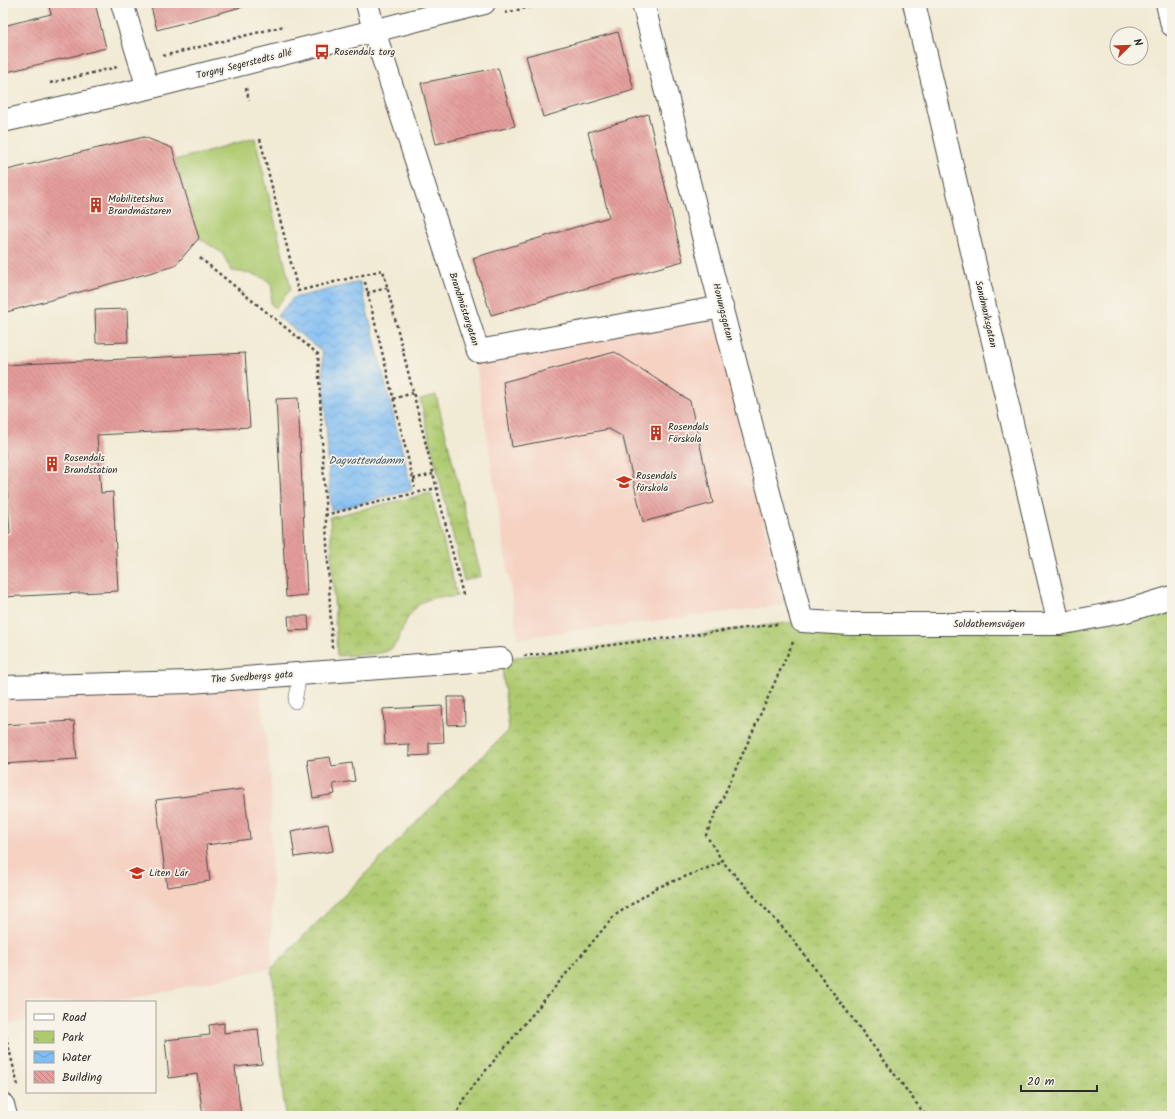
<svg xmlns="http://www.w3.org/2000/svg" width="1175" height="1119" viewBox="0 0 1175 1119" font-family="Kalam,sans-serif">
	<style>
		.built { fill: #f5d2c2 }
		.grass { fill: url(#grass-tufts); stroke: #6c7a4e }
		.park { fill: url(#park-crowns); stroke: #6c7a4e }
		.garden { fill: #aeca70; stroke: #6c7a4e }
		.water { fill: url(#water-waves); stroke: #56748f }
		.building { fill: url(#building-back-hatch) }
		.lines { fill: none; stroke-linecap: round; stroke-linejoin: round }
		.lane-casing { stroke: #494844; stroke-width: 14 }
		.street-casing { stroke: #494844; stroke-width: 24 }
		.path { stroke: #494844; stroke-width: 2.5; stroke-dasharray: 3 3; stroke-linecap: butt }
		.lane { stroke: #fff; stroke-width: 13 }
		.street { stroke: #fff; stroke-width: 22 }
		.labels { text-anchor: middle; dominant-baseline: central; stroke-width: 3.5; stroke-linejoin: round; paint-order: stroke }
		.poi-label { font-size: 10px; fill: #2b2b2b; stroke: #f7f3e8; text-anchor: start }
		.street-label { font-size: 10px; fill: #2b2b2b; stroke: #f7f3e8 }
		.water-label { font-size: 11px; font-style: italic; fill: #445767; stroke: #f7f3e8 }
	</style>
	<defs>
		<pattern id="grass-tufts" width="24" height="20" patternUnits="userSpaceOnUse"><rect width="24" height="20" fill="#aeca70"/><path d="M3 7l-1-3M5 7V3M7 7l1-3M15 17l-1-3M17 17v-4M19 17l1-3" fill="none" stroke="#8ea45c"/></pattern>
		<pattern id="park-crowns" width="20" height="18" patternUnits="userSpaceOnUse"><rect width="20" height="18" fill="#aeca70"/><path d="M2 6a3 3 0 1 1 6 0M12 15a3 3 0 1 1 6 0" fill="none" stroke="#8ea45c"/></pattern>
		<pattern id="water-waves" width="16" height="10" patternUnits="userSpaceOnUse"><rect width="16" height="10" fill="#80bdf3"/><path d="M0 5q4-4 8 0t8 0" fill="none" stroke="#699ac5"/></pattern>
		<pattern id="building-back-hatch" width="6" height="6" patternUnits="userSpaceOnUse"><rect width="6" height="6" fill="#e59e9b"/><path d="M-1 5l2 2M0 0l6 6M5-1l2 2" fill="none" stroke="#ba817f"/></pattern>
	</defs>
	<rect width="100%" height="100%" fill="#f7f3e8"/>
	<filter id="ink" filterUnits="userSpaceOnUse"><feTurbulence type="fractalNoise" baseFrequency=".025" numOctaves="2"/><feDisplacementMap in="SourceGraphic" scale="8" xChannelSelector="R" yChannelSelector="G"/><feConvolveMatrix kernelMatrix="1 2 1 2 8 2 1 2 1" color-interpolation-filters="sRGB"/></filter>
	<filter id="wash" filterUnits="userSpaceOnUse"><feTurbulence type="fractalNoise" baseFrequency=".012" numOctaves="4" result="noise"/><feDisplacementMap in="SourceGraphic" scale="16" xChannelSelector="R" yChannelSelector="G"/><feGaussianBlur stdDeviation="0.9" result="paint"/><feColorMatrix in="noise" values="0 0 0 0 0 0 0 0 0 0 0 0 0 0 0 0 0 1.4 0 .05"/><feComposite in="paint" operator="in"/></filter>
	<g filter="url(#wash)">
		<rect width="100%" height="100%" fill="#f1ead4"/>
		<!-- built -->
		<path class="built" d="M715,315l69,290 -266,33 -43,-279z
			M258,677l13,101 1,190 -158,34h-87v19l-24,5v-339z"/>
		<!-- grass -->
		<path class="grass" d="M436,395l45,181 -17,5 -44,-182z"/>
		<!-- park -->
		<path class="park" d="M431,493l26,103c-10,3 -17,-2 -30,4 -27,12 -23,43 -38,50 -11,6 -38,5 -52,6l-7,-139z
			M1172,597v519h-887l-13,-148 237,-239 -8,-70 301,-38 257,3z"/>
		<!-- garden -->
		<path class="garden" d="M255,138l36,151 -16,19 -4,-4c-1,-6 2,-15 0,-19 -4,-10 -30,-13 -39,-14l-10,-18 -23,-15 -24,-78z"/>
		<!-- water -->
		<path class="water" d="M360,282l52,208 -81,21 -9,-160 -45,-35 16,-18z"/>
		<g id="blocks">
			<!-- building -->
			<path class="building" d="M48,3h47l11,45 -103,25v-47l48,-12z
				M150,3h106l-99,27z
				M618,32l16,58 -91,27 -17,-61z
				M498,68l17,58 -79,18 -15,-61z
				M648,114l35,147 -192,54 -18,-57 136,-41 -21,-85z
				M144,137l28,11 27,90 -24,28 -172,47v-142z
				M127,309l1,33 -32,1 -1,-33z
				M615,352l75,49 23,102 -70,19 -20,-85 -14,-8 -97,18 -9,-65z
				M245,353l5,74 -153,8 4,58 12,-1 5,99 -115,6v-63h7l-7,-110v-59z
				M298,398l9,197 -21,2 -10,-198z
				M288,616h20l1,14 -20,1z
				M447,697h17l1,27 -17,1z
				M442,706l2,36 -15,1v12l-20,1v-12l-24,1 -2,-36z
				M74,721l3,38 -74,5v-39z
				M330,757l2,9 20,-3 3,18 -22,3 2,10 -22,4 -6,-38z
				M244,789l6,50 -44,6 4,36 -43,6 -11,-87z
				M328,824l5,27 -38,6 -4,-26z
				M224,1023v10l34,-4 4,35 -27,3 6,49h-38l-6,-42 -28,4 -4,-38 45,-5 -1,-10z"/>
		</g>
	</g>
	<g filter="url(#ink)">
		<use href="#blocks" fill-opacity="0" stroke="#494844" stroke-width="1"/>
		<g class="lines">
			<!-- lane casing -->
			<g class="lane-casing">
				<path id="lane" d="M295,702l5,-28"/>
			</g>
			<!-- street casing -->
			<g class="street-casing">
				<path id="street" d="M122,3l26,85
					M367,3l7,28 104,320 244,-44
					M643,3l159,618 48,3h209l67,-13 46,-14
					M914,3l145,621
					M1167,3l5,22
					M3,121l145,-33 336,-85
					M3,687l187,-5 311,-23
					M3,1105l3,11"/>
			</g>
			<!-- path -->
			<path class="path" d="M505,13l42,-10
				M163,56l121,-30
				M50,83l67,-16
				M246,88l3,12
				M260,139l38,152 85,-21 80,325
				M200,258l118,96 14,294
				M365,282l50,205
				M367,293l20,-5
				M393,399l20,-6
				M413,479l20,-5
				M325,515l111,-27
				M793,642l-87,193 17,27 68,75 135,179
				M524,656l254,-32
				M3,1024l15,62
				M455,1116l18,-30 141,-170 42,-28 67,-26"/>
			<!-- lane -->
			<use href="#lane" class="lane"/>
			<!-- street -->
			<use href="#street" class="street"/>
		</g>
	</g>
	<!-- icons -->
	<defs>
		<g id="bus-bare" transform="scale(1.2)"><path d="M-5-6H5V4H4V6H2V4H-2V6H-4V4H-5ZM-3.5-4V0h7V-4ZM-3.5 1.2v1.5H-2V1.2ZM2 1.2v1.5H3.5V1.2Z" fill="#c8321e" stroke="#f7f3e8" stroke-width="2.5" paint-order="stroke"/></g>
		<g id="building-bare" transform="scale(1.2)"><path d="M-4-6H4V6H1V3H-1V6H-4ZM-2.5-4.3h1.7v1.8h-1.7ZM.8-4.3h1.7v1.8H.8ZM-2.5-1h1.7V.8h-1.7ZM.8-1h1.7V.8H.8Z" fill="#c8321e" stroke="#f7f3e8" stroke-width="2.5" paint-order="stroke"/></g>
		<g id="school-bare" transform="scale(1.2)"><path d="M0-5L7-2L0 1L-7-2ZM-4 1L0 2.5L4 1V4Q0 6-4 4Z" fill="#c8321e" stroke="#f7f3e8" stroke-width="2.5" paint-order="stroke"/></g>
	</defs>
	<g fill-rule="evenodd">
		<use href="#bus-bare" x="322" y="52"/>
		<use href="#building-bare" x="96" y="205"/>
		<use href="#building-bare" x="656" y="433"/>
		<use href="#building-bare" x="52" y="464"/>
		<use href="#school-bare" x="624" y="482"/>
		<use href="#school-bare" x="137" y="873"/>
	</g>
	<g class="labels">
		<!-- poi labels -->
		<g class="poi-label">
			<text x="334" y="52">Rosendals torg</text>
			<text x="108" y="199">Mobilitetshus<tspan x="108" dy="12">Brandmästaren</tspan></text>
			<text x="668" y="427">Rosendals<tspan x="668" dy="12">Förskola</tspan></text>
			<text x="64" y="458">Rosendals<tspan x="64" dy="12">Brandstation</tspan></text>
			<text x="636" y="476">Rosendals<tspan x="636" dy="12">förskola</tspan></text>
			<text x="149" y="873">Liten Lär</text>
		</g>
		<!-- street labels -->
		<g class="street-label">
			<text transform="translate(244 64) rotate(-14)">Torgny Segerstedts allé</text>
			<text transform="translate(464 309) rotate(72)">Brandmästargatan</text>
			<text transform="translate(723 312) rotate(76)">Honungsgatan</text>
			<text transform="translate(986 314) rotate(77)">Sandmarksgatan</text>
			<text x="989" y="624">Soldathemsvägen</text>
			<text transform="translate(252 677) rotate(-4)">The Svedbergs gata</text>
		</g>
		<!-- water labels -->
		<g class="water-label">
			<text x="366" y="461">Dagvattendamm</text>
		</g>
	</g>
	<!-- margin -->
	<rect width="1175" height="1119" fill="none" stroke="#f7f3e8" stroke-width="16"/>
	<!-- legend -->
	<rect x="26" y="1001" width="130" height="92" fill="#f7f3e8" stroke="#a5a39c"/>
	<rect x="34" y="1014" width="20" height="6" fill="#ffffff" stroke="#a5a39c"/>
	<text x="62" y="1021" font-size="12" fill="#2b2b2b">Road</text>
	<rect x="34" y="1031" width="20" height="12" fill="url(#park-crowns)" stroke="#a5a39c"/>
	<text x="62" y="1041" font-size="12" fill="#2b2b2b">Park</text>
	<rect x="34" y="1051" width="20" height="12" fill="url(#water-waves)" stroke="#a5a39c"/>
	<text x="62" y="1061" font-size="12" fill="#2b2b2b">Water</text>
	<rect x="34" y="1071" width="20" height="12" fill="url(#building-back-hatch)" stroke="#a5a39c"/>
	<text x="62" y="1081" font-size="12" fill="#2b2b2b">Building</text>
	<!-- north arrow -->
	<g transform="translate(1129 46) rotate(67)"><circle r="19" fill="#f7f3e8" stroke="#a5a39c"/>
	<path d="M0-3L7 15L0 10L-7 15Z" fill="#c8321e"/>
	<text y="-6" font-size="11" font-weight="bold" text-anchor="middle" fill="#2b2b2b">N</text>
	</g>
	<!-- scale -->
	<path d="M1021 1085v6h76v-6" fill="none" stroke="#2b2b2b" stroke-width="2"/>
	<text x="1027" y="1085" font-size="12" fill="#2b2b2b" stroke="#f7f3e8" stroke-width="3" paint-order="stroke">20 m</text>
</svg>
